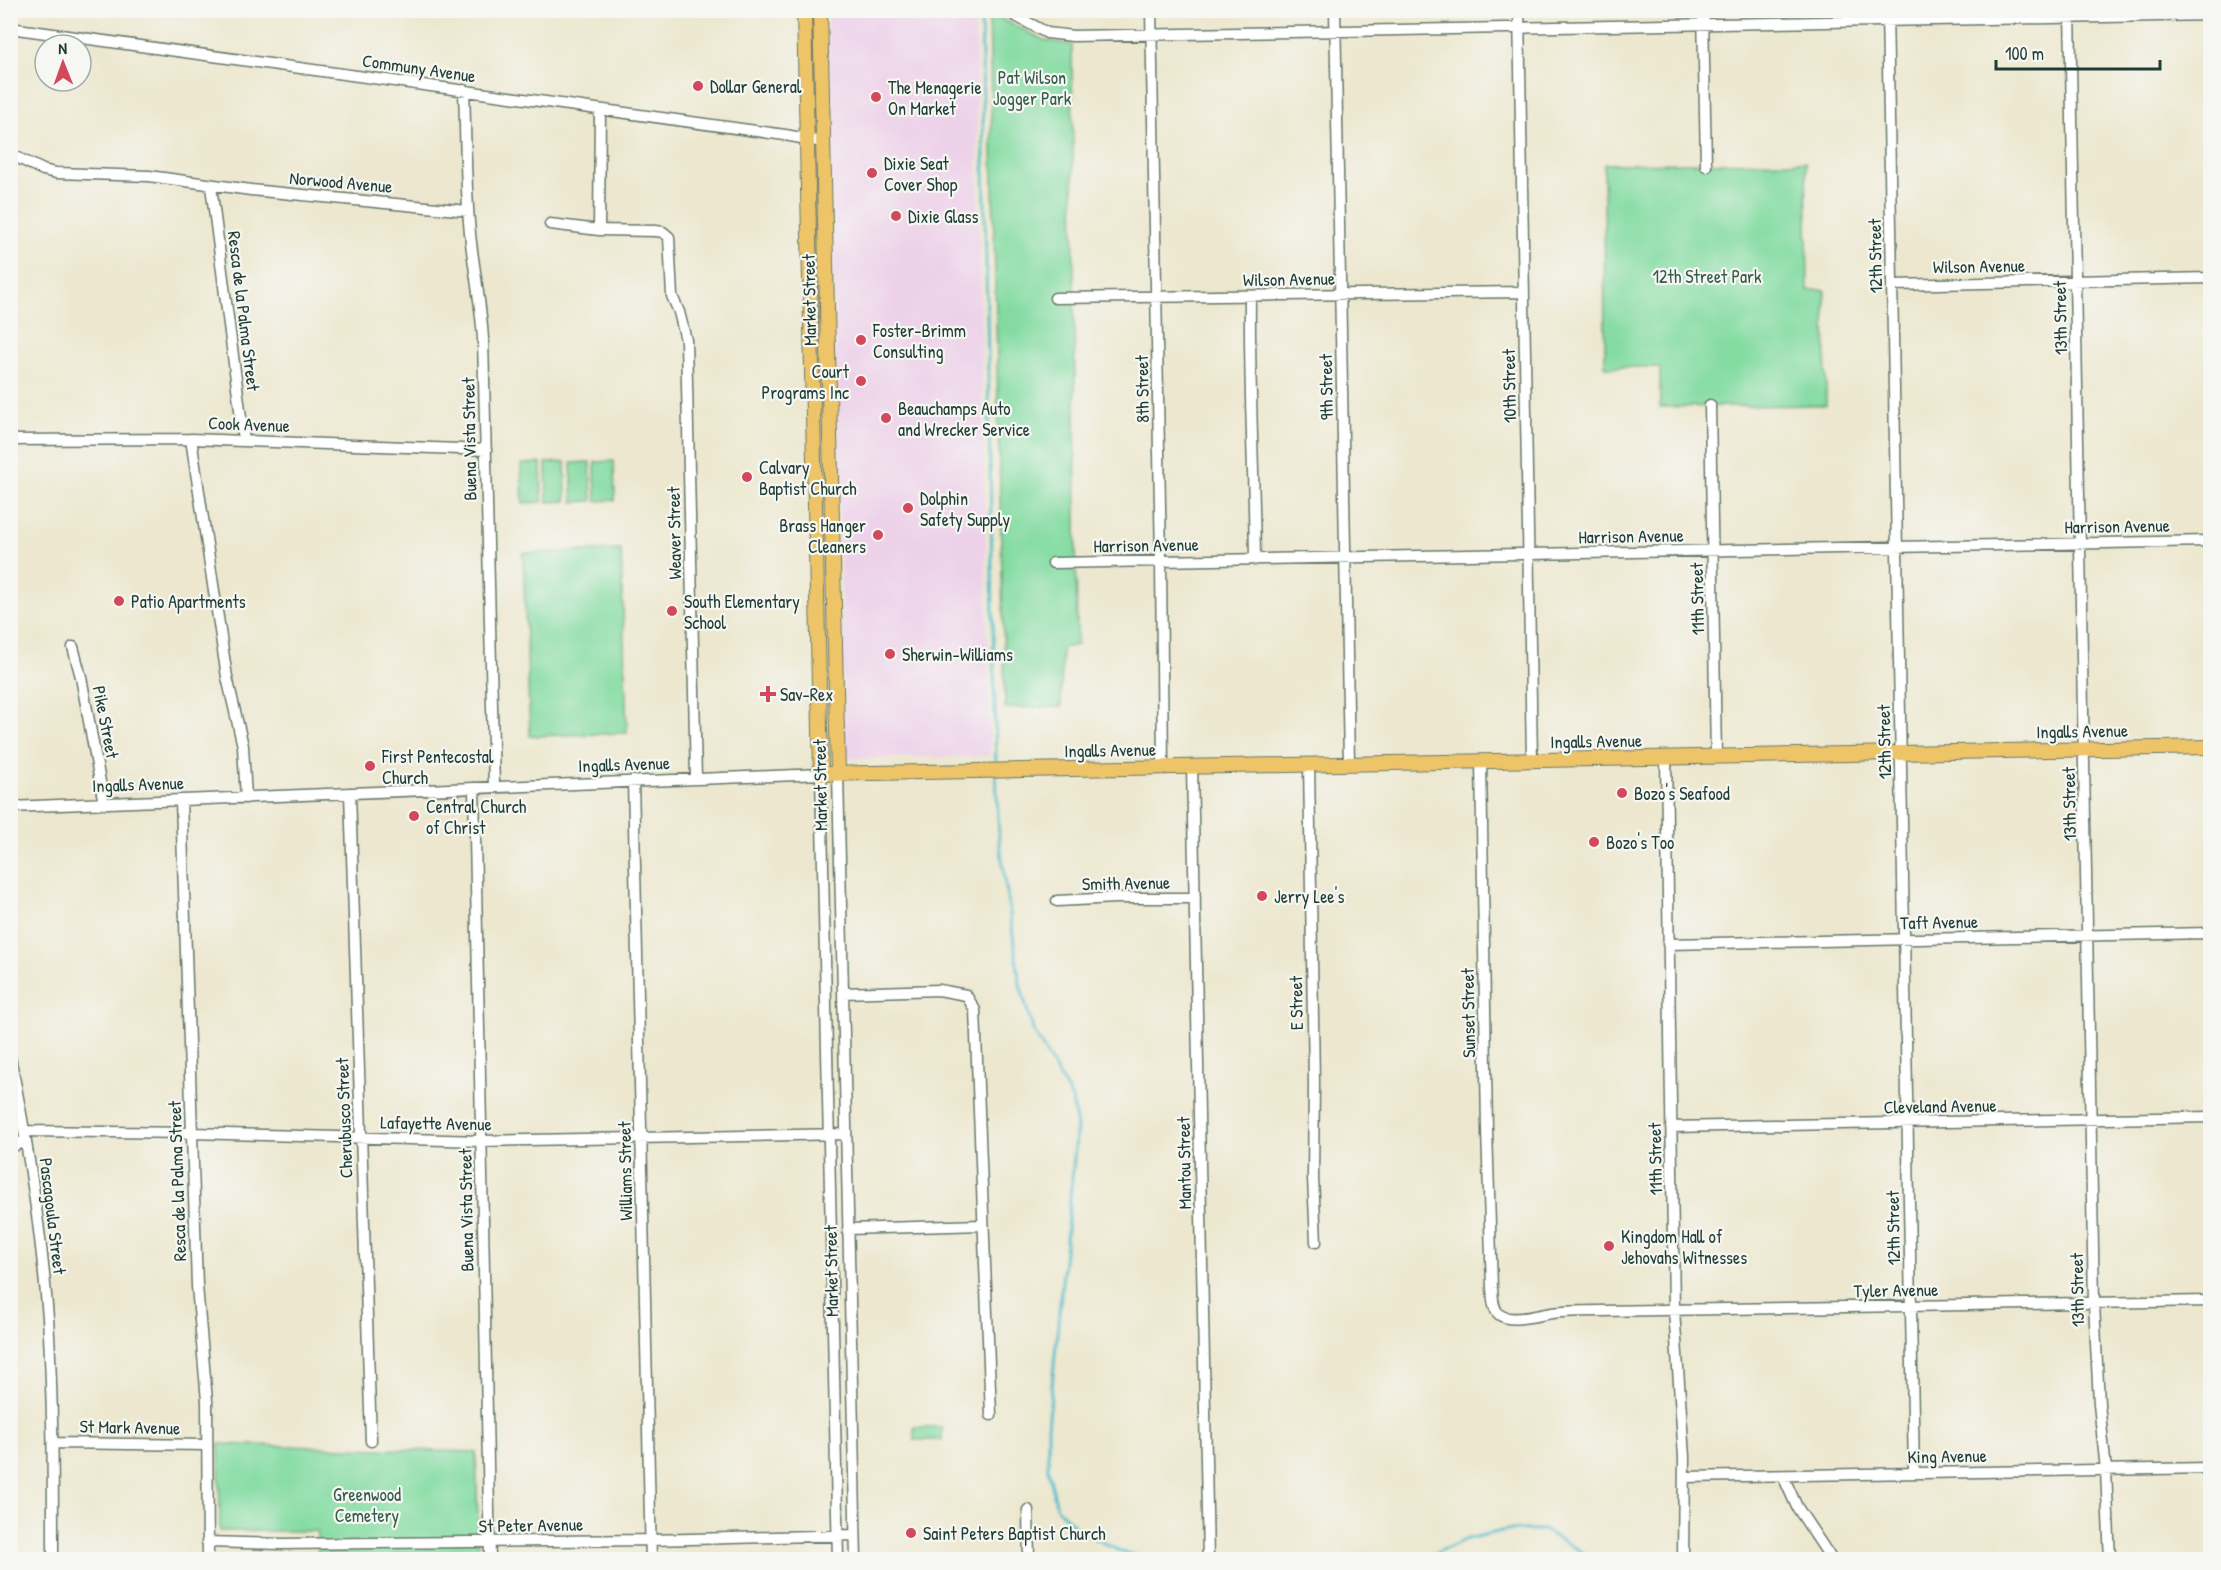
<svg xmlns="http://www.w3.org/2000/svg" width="2221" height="1570" viewBox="0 0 2221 1570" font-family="'Patrick Hand',sans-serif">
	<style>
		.built { fill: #edd1e9 }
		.green { fill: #83dba1; stroke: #518c6a; stroke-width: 1.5 }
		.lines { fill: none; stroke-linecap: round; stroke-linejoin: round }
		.stream { stroke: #4fbbcb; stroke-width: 3 }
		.minor-casing { stroke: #67786a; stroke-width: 13 }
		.major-casing { stroke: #67786a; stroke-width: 16 }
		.minor { stroke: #fff; stroke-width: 10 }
		.major { stroke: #eec469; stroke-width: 14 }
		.poi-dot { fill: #d1495b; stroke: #f6f6f2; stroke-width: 2 }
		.labels { text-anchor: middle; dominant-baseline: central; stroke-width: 4.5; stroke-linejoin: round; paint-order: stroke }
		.street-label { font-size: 18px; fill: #1f3d34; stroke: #f6f6f2 }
		.park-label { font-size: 18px; fill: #335d4a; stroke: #f6f6f2 }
		.poi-label { font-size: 18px; fill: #1f3d34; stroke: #f6f6f2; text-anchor: start }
	</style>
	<rect width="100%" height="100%" fill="#f6f6f2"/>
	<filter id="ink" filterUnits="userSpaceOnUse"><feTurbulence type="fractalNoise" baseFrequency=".0167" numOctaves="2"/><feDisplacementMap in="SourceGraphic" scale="12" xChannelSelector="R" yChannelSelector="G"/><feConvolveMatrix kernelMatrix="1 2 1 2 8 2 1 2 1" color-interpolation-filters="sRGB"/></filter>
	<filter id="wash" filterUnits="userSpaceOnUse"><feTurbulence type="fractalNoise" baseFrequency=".008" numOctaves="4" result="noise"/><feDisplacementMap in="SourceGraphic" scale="24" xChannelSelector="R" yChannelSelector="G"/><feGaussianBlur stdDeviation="1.35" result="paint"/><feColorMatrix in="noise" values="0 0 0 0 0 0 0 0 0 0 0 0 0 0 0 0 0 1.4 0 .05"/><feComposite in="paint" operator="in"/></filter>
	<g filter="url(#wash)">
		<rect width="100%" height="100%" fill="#ece7ce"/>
		<!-- built -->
		<path class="built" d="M827,11h148l15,745 -145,3z"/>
		<!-- green -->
		<path class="green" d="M989,13l55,27 28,5 5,600 -15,3 -1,59 -56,1z
			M1806,162l2,128h17l1,115 -166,2v-40h-55l-1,-203z
			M614,461l1,39 -19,1 -1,-39z
			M565,462l1,39 -19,1 -1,-39z
			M590,462l2,39 -19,1 -2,-39z
			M541,463l1,39 -19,1 -2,-39z
			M621,550l6,183 -97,3 -7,-183z
			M914,1427h28v13h-28z
			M219,1444l257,8 3,107h-161l-1,-28h-97z"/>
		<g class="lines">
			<!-- stream -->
			<path class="stream" d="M981,10l15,758
				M996,774l3,64 21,146 13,46 39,69 5,28 -29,300v42l9,39 24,24 37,18 30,10
				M1420,1560l47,-21 39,-9h38l52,30"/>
		</g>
	</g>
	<g filter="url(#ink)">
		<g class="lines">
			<!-- minor casing -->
			<g class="minor-casing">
				<path id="minor" d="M1005,10l42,23 26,3 1137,-21
					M1151,10l10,552 2,205
					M1335,10l14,753
					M1519,10l13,750
					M1703,10l3,156
					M1887,10l27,1463
					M2070,10l24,1293 5,101 7,66 4,90
					M10,28l775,107 38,7
					M464,90c2,51 1,102 7,153 4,32 10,63 12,96l11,448
					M10,154l33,16 13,3 93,3 102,14 217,21
					M211,186l33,255
					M550,224l49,6 57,1 7,1 6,5 3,59 7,16 7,28 10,439
					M599,230l1,-120
					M1892,285l318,-7
					M1250,297c-1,87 4,175 5,263
					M1055,298l469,-6
					M1710,405l6,352
					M191,439l36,238 16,69 3,52
					M10,440l181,-1 295,11
					M1053,563l1157,-22
					M73,647l8,30 23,127
					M1666,757l8,553 10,147 -1,103
					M1481,761l6,369 5,158c1,9 0,21 8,27 11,8 39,0 52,-2 16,-2 32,-2 48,-2l610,-10
					M1309,764l5,318 -1,96 3,64
					M1192,766l16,794
					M838,774l18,786
					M633,781l18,779
					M474,788l16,772
					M350,793l21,648
					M181,800l16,486 10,115 1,159
					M10,807l811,-33 17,786
					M1057,901l59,-3h79
					M1668,944l542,-11
					M843,993l96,-3 27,5 9,15 16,405
					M10,1057c18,87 31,173 38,261 5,81 5,161 5,242
					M1671,1127l539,-10
					M25,1131l167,2 289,8 365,-7
					M10,1148l16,-8
					M848,1229l135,-4
					M53,1443l153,2
					M1783,1476l14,31 35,53
					M1684,1477l526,-9
					M1028,1510l1,50
					M207,1542l74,2 369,-4 205,-5"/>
			</g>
			<!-- major casing -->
			<g class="major-casing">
				<path id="major" d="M804,10l17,764 1389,-27
					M820,10l18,764"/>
			</g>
			<!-- minor -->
			<use href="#minor" class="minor"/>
			<!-- major -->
			<use href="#major" class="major"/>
		</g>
	</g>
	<!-- markers -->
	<g class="poi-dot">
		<circle cx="698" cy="86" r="6"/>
		<circle cx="876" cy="97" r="6"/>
		<circle cx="872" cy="173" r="6"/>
		<circle cx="896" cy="216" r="6"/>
		<circle cx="861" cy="340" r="6"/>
		<circle cx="861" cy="381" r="6"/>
		<circle cx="886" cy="418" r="6"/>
		<circle cx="747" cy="477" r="6"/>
		<circle cx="908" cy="508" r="6"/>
		<circle cx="878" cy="535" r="6"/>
		<circle cx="119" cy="601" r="6"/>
		<circle cx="672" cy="611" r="6"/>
		<circle cx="890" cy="654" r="6"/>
		<path d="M765 685h6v6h6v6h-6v6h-6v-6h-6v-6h6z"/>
		<circle cx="370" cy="766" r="6"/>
		<circle cx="1622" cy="793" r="6"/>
		<circle cx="414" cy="816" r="6"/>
		<circle cx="1594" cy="842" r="6"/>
		<circle cx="1262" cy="896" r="6"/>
		<circle cx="1609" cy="1246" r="6"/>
		<circle cx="911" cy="1533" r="6"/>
	</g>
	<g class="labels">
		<!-- street labels -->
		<g class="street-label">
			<text transform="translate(419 68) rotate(8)">Communy Avenue</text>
			<text transform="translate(341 182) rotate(5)">Norwood Avenue</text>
			<text transform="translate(1875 256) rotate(-91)">12th Street</text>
			<text transform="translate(1979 266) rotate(-1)">Wilson Avenue</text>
			<text transform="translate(1289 279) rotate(-1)">Wilson Avenue</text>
			<text transform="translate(809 300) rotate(-91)">Market Street</text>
			<text transform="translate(244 311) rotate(83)">Resca de la Palma Street</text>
			<text transform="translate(2060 318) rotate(-91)">13th Street</text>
			<text transform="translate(1509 386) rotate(-91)">10th Street</text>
			<text transform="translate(1326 387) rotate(-91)">9th Street</text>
			<text transform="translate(1142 389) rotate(-91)">8th Street</text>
			<text transform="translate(249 424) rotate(2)">Cook Avenue</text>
			<text transform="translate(469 439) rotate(-91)">Buena Vista Street</text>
			<text transform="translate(2117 526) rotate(-1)">Harrison Avenue</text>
			<text transform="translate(674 533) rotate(-91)">Weaver Street</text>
			<text transform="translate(1631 536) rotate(-1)">Harrison Avenue</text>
			<text transform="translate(1146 545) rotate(-1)">Harrison Avenue</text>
			<text transform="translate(1697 599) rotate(-91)">11th Street</text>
			<text transform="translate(106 722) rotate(79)">Pike Street</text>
			<text transform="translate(2082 731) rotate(-1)">Ingalls Avenue</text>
			<text transform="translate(1596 741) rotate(-1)">Ingalls Avenue</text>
			<text transform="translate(1884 742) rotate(-91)">12th Street</text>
			<text transform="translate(1110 750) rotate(-1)">Ingalls Avenue</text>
			<text transform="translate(624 764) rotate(-2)">Ingalls Avenue</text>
			<text transform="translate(138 784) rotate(-2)">Ingalls Avenue</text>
			<text transform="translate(820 785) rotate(-91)">Market Street</text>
			<text transform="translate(2069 804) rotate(-91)">13th Street</text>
			<text transform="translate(1126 883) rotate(-1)">Smith Avenue</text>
			<text transform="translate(1939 922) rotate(-1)">Taft Avenue</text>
			<text transform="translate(1296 1003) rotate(-91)">E Street</text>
			<text transform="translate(1468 1013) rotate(-91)">Sunset Street</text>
			<text transform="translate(1940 1106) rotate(-1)">Cleveland Avenue</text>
			<text transform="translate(344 1118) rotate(-92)">Cherubusco Street</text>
			<text transform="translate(436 1123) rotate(1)">Lafayette Avenue</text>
			<text transform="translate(1655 1159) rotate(-91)">11th Street</text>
			<text transform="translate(1184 1163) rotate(-91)">Mantou Street</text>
			<text transform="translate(625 1171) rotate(-91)">Williams Street</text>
			<text transform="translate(177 1181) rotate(-92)">Resca de la Palma Street</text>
			<text transform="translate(466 1210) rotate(-91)">Buena Vista Street</text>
			<text transform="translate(53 1216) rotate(83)">Pascagoula Street</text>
			<text transform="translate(1893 1228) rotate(-91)">12th Street</text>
			<text transform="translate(831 1271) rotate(-91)">Market Street</text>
			<text transform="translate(1896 1290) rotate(-1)">Tyler Avenue</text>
			<text transform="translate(2077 1290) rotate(-91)">13th Street</text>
			<text transform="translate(130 1427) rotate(1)">St Mark Avenue</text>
			<text transform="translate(1947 1456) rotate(-1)">King Avenue</text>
			<text transform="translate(531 1525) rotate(-1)">St Peter Avenue</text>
		</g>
		<!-- park labels -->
		<g class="park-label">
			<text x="1032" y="77">Pat Wilson<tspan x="1032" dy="21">Jogger Park</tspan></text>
			<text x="1707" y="276">12th Street Park</text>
			<text x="367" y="1494">Greenwood<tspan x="367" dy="21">Cemetery</tspan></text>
		</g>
		<!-- poi labels -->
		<g class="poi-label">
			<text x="710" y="86">Dollar General</text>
			<text x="888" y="87">The Menagerie<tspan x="888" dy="21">On Market</tspan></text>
			<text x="884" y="163">Dixie Seat<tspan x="884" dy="21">Cover Shop</tspan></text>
			<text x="908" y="216">Dixie Glass</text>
			<text x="873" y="330">Foster-Brimm<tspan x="873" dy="21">Consulting</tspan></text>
			<text x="849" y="371" text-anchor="end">Court<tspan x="849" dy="21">Programs Inc</tspan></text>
			<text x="898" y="408">Beauchamps Auto<tspan x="898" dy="21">and Wrecker Service</tspan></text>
			<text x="759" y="467">Calvary<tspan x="759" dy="21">Baptist Church</tspan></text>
			<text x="920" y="498">Dolphin<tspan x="920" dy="21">Safety Supply</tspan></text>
			<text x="866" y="525" text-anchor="end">Brass Hanger<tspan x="866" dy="21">Cleaners</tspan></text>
			<text x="131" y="601">Patio Apartments</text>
			<text x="684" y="601">South Elementary<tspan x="684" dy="21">School</tspan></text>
			<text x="902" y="654">Sherwin-Williams</text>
			<text x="780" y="694">Sav-Rex</text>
			<text x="382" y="756">First Pentecostal<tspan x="382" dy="21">Church</tspan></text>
			<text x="1634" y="793">Bozo's Seafood</text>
			<text x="426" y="806">Central Church<tspan x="426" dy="21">of Christ</tspan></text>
			<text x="1606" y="842">Bozo's Too</text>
			<text x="1274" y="896">Jerry Lee's</text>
			<text x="1621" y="1236">Kingdom Hall of<tspan x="1621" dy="21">Jehovahs Witnesses</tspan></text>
			<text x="923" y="1533">Saint Peters Baptist Church</text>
		</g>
	</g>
	<!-- margin -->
	<rect width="2221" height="1570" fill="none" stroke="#f6f6f2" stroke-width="36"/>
	<!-- north arrow -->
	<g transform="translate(63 63) rotate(359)"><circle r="28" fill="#f6f6f2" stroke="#a0aca6" stroke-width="1.5"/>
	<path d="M0-4.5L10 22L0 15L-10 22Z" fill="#d1495b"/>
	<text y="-9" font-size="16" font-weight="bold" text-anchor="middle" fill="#1f3d34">N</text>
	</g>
	<!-- scale -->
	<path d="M1996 60v9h164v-9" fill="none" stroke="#1f3d34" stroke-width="3"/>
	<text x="2005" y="60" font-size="18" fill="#1f3d34" stroke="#f6f6f2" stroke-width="4.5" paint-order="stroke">100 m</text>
</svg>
